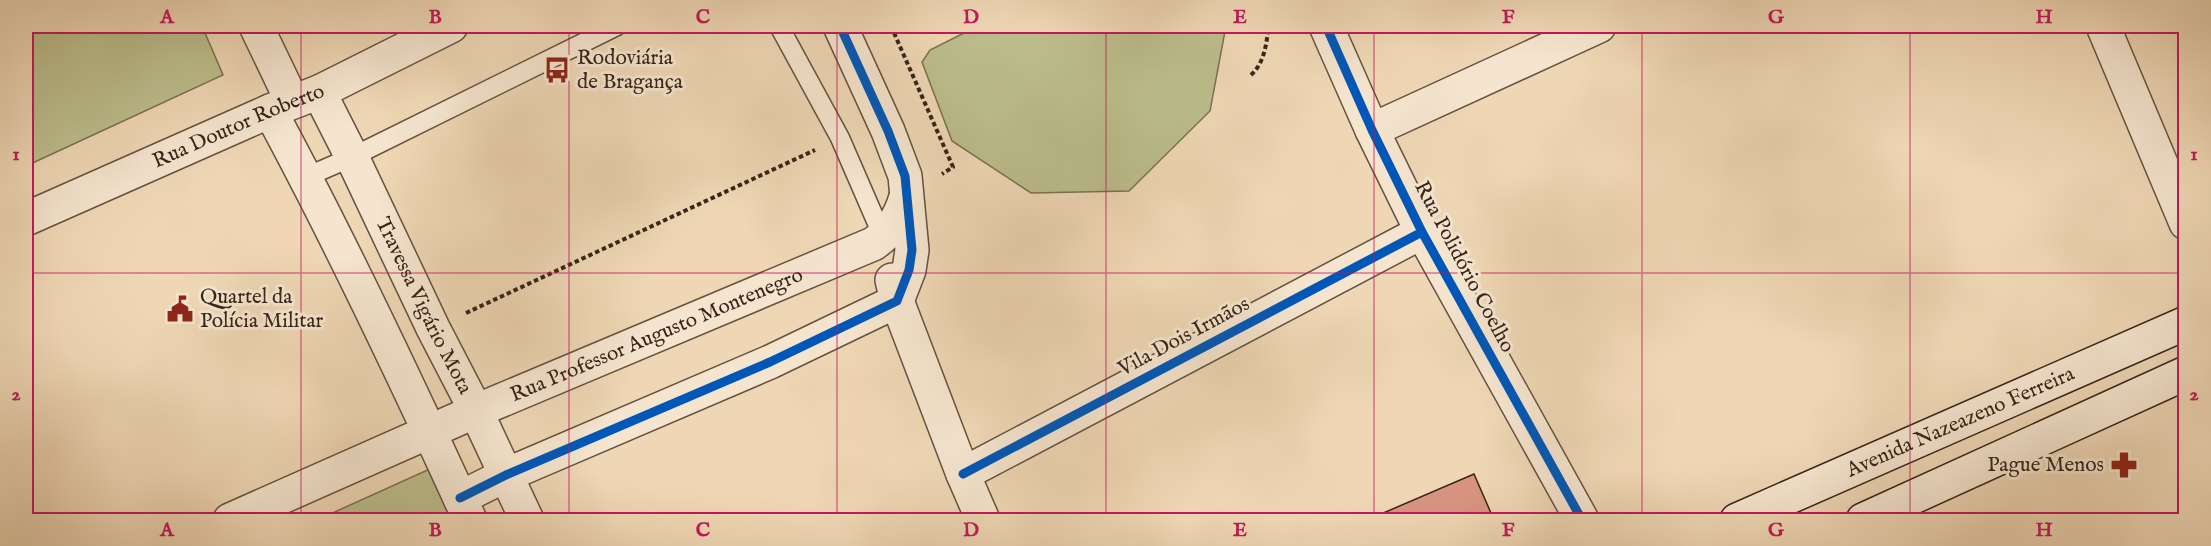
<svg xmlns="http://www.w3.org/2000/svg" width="2211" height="546" viewBox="0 0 2211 546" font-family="'IM FELL English',serif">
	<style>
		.green { fill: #bcbd8c; stroke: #797152; stroke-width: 1.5 }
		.building { fill: #d89480; stroke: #362519; stroke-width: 1.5 }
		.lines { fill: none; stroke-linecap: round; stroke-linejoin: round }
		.service-casing { stroke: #645240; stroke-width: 21 }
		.minor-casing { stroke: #645240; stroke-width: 36 }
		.tertiary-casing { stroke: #645240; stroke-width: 36 }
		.secondary-casing { stroke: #362519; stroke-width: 36 }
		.path { stroke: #362519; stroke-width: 4; stroke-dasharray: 4.5 3; stroke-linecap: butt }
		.service { stroke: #f5e5cf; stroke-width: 18 }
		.minor { stroke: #f5e5cf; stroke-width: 33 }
		.tertiary { stroke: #f5e5cf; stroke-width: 33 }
		.secondary { stroke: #f5e5cf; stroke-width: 33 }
		.cycleway-casing { stroke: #f5e5cf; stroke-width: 13 }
		.cycleway { stroke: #0057b8; stroke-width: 9 }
		.grid { fill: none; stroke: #c2185b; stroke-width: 1.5; stroke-opacity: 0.55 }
		.labels { text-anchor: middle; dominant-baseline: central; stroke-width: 6; stroke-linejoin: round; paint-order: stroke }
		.poi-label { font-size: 21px; fill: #362519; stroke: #f5e5cf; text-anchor: start }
		.street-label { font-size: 21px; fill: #362519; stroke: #f5e5cf }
		.neatline { fill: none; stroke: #c2185b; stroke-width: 2 }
		.grid-label { font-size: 20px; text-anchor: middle; font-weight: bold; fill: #c2185b }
	</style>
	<rect width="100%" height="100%" fill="#efd7b5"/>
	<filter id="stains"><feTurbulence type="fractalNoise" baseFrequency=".00333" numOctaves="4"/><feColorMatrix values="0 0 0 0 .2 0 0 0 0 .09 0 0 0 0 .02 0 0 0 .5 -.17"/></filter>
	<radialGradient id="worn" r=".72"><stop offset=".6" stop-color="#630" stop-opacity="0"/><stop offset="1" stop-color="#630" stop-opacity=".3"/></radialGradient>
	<!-- green -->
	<path class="green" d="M26,26h176l21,49 -197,91z
		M964,26h262l-16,85 -81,80 -98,2 -79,-52 -30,-79 8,-12 34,-17z
		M443,463l26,57h-152z"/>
	<!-- building -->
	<path class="building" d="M1474,474l20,46h-127z"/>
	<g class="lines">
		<!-- service casing -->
		<g class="service-casing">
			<path id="service" d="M779,26l61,112 43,99
				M306,177l46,-20 265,-131"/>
		</g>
		<!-- minor casing -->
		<g class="minor-casing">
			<g id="minor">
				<path d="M256,26l36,75"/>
				<path d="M2103,26l83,197"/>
				<path id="s1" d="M319,92l33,65 81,171 43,83 51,109"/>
				<path d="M270,111c72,133 137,271 200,409"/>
				<path d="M1372,130l227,-104"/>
				<path id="s2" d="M26,219l244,-108 49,-19 132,-66"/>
				<path d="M892,280l5,21 66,173 20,46"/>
				<path d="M963,474l459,-242"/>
				<path d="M460,498l46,-23 264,-113 127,-61 12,-31 3,-20 -7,-74 -17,-45 -48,-105"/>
				<path id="s3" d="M230,520l246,-109 397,-167c18,-12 27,-27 33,-47"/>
			</g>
		</g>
		<!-- tertiary casing -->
		<g class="tertiary-casing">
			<path id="tertiary" d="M1326,26l46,104 50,102 160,288"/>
		</g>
		<!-- secondary casing -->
		<g class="secondary-casing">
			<g id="secondary">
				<path id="s4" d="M1737,520l449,-197"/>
				<path d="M1863,520l323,-147"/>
			</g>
		</g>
		<!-- path -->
		<path class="path" d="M891,26l62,141 -11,7
			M1251,75c14,-13 15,-31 18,-49
			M466,313l349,-163"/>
		<!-- service -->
		<use href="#service" class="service"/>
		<!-- minor -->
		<use href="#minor" class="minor"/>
		<!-- tertiary -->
		<use href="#tertiary" class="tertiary"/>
		<!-- secondary -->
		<use href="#secondary" class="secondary"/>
		<!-- cycleway casing -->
		<g class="cycleway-casing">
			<path id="cycleway" d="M1326,26l46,104 50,102 160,288
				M963,474l459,-242
				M460,498l46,-23 264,-113 127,-61 12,-31 3,-20 -7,-74 -17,-45 -48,-105"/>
		</g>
		<!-- cycleway -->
		<use href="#cycleway" class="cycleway"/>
	</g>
	<!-- grid -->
	<path class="grid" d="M301,26v494M569,26v494M837,26v494M1106,26v494M1374,26v494M1642,26v494M1910,26v494M26,273h2160"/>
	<!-- icons -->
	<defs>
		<g id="bus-bare" transform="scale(2.07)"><path d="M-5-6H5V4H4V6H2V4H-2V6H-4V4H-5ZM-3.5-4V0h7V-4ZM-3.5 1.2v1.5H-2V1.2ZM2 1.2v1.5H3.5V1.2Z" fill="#8f2418" stroke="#f5e5cf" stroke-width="2.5" paint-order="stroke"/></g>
		<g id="civic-bare" transform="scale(2.07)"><path d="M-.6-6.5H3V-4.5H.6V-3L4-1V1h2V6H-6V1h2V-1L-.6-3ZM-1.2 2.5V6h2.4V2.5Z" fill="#8f2418" stroke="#f5e5cf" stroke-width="2.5" paint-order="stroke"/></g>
		<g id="pharmacy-bare" transform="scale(2.07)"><path d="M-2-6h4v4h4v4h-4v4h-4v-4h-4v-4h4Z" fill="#8f2418" stroke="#f5e5cf" stroke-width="2.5" paint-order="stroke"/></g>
	</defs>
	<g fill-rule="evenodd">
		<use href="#bus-bare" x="557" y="70"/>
		<use href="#civic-bare" x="180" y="309"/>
		<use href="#pharmacy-bare" x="2124" y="465"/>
	</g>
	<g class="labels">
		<!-- poi labels -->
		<g class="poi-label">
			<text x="577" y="58">Rodoviária<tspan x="577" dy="24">de Bragança</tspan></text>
			<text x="200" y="297">Quartel da<tspan x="200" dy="24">Polícia Militar</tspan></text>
			<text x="2104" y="465" text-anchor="end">Pague Menos</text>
		</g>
		<!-- street labels -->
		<g class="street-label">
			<text stroke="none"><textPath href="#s2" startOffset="232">Rua Doutor Roberto</textPath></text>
			<text transform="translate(1464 267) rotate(62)">Rua Polidório Coelho</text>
			<text stroke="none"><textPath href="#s1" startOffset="238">Travessa Vigário Mota</textPath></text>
			<text stroke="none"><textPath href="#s3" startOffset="465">Rua Professor Augusto Montenegro</textPath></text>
			<text transform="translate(1184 337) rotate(-28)">Vila Dois Irmãos</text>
			<text stroke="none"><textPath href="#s4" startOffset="244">Avenida Nazeazeno Ferreira</textPath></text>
		</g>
	</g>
	<!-- margin -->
	<rect width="2211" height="546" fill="none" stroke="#efd7b5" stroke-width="66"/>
	<rect x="33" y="33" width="2145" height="480" class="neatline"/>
	<g class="grid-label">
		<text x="167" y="23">A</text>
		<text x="435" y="23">B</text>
		<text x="703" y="23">C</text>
		<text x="971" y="23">D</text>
		<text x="1240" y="23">E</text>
		<text x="1508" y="23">F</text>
		<text x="1776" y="23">G</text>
		<text x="2044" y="23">H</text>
		<text x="16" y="160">1</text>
		<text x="2194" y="160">1</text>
		<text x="16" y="400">2</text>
		<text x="2194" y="400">2</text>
		<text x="167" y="536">A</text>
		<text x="435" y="536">B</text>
		<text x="703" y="536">C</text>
		<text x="971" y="536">D</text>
		<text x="1240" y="536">E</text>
		<text x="1508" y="536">F</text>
		<text x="1776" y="536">G</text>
		<text x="2044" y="536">H</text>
	</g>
	<rect width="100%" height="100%" filter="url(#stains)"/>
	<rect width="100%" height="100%" fill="url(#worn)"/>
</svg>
